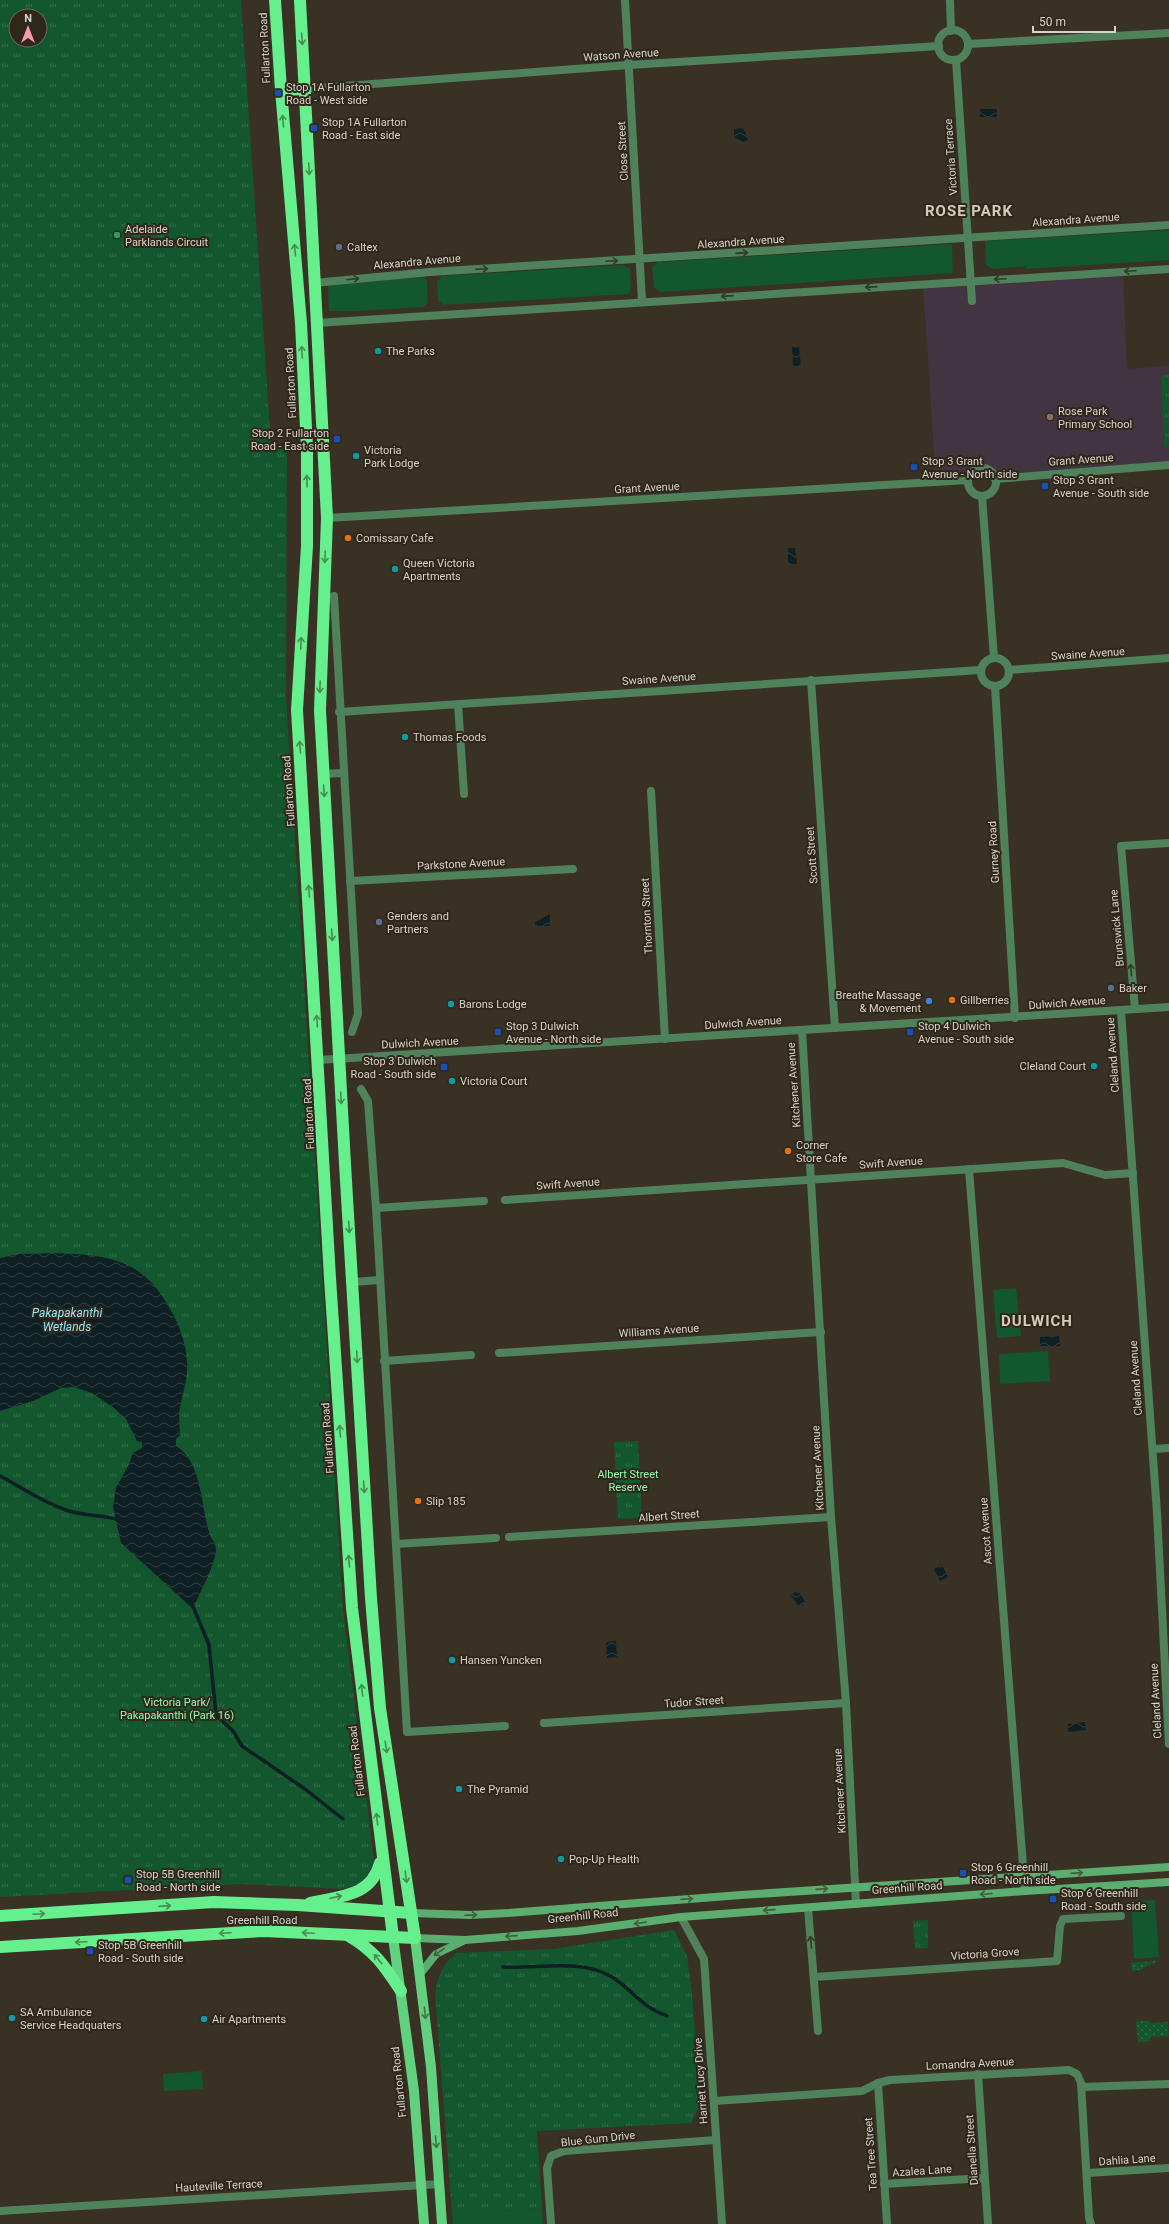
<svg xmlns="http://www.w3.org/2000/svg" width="1169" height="2224" viewBox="0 0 1169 2224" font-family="Roboto,sans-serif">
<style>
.education{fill:#433441}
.grass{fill:#12572d}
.park{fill:url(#park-tufts);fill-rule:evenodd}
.garden{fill:url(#garden-dots)}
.water{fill:url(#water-waves)}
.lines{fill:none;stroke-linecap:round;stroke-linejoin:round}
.stream{stroke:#0f2024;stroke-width:3.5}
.street{stroke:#4f825b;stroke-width:8}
.secondary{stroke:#5bae70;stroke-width:8}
.primary{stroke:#61d07f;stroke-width:10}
.highway{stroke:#66ef8d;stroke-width:12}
.oneway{stroke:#4a8b54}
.oneway2{stroke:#353927}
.oneway3{stroke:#415d3c}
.oneway4{stroke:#467347}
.transit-dot{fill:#1a4fb4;stroke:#2f271a;stroke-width:1.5}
.leisure-dot{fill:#2e9e5b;stroke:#2f271a;stroke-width:1.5}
.service-dot{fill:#5c6f8a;stroke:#2f271a;stroke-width:1.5}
.culture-dot{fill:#0f9aa8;stroke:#2f271a;stroke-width:1.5}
.education-dot{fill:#8d6e63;stroke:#2f271a;stroke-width:1.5}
.food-dot{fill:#e8710a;stroke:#2f271a;stroke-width:1.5}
.shop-dot{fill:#3f7fe0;stroke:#2f271a;stroke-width:1.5}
.labels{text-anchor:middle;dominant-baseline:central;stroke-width:4;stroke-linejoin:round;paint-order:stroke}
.street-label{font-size:11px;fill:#d8d2ca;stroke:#2f271a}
.poi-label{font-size:11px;fill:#d8d2ca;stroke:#2f271a;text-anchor:start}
.park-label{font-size:11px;fill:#8dfeaf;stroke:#2f271a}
.water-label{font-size:12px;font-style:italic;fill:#8de8fb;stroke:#2f271a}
.district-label{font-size:15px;font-weight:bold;letter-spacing:1px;fill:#d5cbbb;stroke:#2f271a}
</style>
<defs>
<pattern id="park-tufts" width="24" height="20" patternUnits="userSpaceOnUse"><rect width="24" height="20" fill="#12572d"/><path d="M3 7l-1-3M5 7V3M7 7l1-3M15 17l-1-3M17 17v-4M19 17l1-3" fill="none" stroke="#346e4a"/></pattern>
<pattern id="garden-dots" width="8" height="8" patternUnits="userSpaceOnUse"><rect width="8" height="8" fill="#12572d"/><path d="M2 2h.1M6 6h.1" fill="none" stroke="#346e4a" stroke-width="1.8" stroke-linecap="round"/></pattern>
<pattern id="water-waves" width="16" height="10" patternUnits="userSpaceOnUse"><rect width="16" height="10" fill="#0f2024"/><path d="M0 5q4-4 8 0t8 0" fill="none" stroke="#314042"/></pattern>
</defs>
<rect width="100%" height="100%" fill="#393124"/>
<!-- education -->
<polygon class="education" points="1123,272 1127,369 1169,366 1169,465 936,482 923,283"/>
<!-- grass -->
<g class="grass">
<polygon points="1169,230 1169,260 1026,269 1026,266 993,269 986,265 985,241"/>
<polygon points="952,244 953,273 661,292 654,288 652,267 658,262"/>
<polygon points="624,265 630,269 631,289 628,294 443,305 438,300 437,282 442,276"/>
<polygon points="424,277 427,281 428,302 424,307 359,311 329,311 328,286 340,283"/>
<polygon points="1016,1288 1021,1336 997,1338 993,1290"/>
<polygon points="1048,1351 1050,1381 1000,1384 999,1354"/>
<polygon points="1155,1900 1159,1957 1134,1959 1131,1901"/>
<polygon points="202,2071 203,2089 164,2091 163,2074"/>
<polygon points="542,2209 543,2224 453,2224 452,2213"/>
</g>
<!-- park -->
<g class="park">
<path d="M0,0H241L271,444L287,449L286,695L343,1609L374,1861C366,1881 362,1885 341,1889L242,1884L0,1897ZM16,16H40V40H16Z"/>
<polygon points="1161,375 1169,375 1169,446 1164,447"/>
<polygon points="638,1441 642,1518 618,1519 614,1442"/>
<polygon points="928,1920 928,1948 915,1949 913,1921"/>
<path d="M674,1930L687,1956L692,1993L700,2105L691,2123L537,2131L542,2209L452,2213L435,1994C439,1975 441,1966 456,1953L553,1949Z"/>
</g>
<!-- garden -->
<g class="garden">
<polygon points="1158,1961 1140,1970 1132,1971 1131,1963"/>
<polygon points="1136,2021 1149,2021 1150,2023 1168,2022 1169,2036 1150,2037 1150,2041 1138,2042"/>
</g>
<!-- water -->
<g class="water">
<rect x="980" y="109" width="17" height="8"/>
<polygon points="743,128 748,140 743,142 734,137 734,129"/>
<polygon points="792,347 799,347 801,366 793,367"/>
<polygon points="788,548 795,548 797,564 788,564"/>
<polygon points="550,914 550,926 535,926 535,922"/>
<path d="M53,1253C112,1255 145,1259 174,1316C182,1332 188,1351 187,1369C187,1382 182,1395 180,1408C178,1416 180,1426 180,1435L176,1439V1446C202,1461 201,1506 209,1532C210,1537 216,1543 216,1549C215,1566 200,1592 193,1609L121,1543L113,1507L116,1488L129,1464L133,1453L142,1448V1442L137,1441L126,1419L114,1408L92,1393L74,1387L61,1388L33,1401L0,1411V1258L19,1254Z"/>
<polygon points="1059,1336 1060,1346 1040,1346 1040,1337"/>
<polygon points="942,1565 948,1577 940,1581 934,1569"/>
<polygon points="795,1592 800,1593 805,1602 803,1605 798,1605 791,1596"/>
<polygon points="616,1641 617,1657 607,1658 606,1642"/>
<polygon points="1085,1722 1086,1730 1068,1732 1068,1724"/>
</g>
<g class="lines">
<!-- stream -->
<g class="stream">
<path d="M0,1476C23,1488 44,1503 69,1511C85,1516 103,1515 120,1520"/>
<polyline points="192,1604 209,1645 216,1715 233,1731 242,1746 305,1789 343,1819"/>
<path d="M503,1967C537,1969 581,1958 612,1977C634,1991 641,2007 667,2016"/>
</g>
<!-- street -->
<g class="street">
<polyline points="625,0 642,301"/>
<polyline points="950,0 951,31"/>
<circle cx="953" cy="45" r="15"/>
<polyline points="968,44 1169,33"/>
<polyline points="956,60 972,301"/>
<polyline points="305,89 629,65 939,46"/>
<polyline points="314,283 430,272 1169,225"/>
<polyline points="317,323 1169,269"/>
<circle cx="982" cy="482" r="14"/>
<polyline points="995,479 1169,465"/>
<polyline points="982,496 994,658"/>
<polyline points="327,518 968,480"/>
<polyline points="334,596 358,1014 352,1032"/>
<circle cx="995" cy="672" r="14"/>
<polyline points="1009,670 1169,658"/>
<polyline points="811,680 835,1028"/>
<polyline points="995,686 1015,1018"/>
<polyline points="458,704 464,794"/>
<polyline points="339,712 981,670"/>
<polyline points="323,774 343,773"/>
<polyline points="651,791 665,1039"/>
<polyline points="350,881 573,869"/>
<polyline points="1135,1009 1121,846 1169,843"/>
<polyline points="1121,1011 1157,1513 1169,1744"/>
<polyline points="802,1030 831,1517 846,1703 856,1904"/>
<polyline points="319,1060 1169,1007"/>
<polyline points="361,1089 368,1101 376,1208 407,1732 505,1726"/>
<polyline points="969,1169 1025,1891"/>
<polyline points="505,1200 1063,1163 1105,1175 1133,1173"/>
<polyline points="376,1208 484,1201"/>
<polyline points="352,1282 380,1280"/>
<polyline points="499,1353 821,1332"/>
<polyline points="384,1361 471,1355"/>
<polyline points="1153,1449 1169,1448"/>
<polyline points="509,1537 831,1517"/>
<polyline points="396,1544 496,1538"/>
<polyline points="544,1723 846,1703"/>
<polyline points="808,1908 818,2031"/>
<polyline points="681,1917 704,1959 722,2224"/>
<polyline points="814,1977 1057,1961 1060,1926 1063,1919 1121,1916"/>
<polyline points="978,2074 988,2224"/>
<polyline points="878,2083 887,2224"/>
<polyline points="1082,2087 1169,2084"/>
<polyline points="714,2101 862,2091 878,2083 890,2080 1069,2070 1077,2074 1081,2083 1089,2218 1091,2224"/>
<polyline points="1087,2173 1169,2168"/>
<polyline points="884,2184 985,2178"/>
<polyline points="0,2211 439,2184"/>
<polyline points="551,2224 547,2168 551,2156 564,2151 716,2140"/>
</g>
<!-- secondary -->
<g class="secondary">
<polyline points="411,1913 470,1915 508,1913 741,1895 1169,1867"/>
<polyline points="415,1938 465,1940 578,1931 681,1917 1025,1891 1169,1882"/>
<polyline points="420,1974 436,1954 463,1941"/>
</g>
<!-- primary -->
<g class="primary">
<polyline points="393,1937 414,2091 424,2224"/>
<polyline points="415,1938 431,2067 442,2224"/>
</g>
<!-- highway -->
<g class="highway">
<polyline points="275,0 281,90 301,323 307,449 307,546 297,710 330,1278 352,1608 393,1937"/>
<polyline points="281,90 305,89"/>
<path d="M310,1903C340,1896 371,1897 380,1863"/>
<polyline points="0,1916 214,1902 298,1905 411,1913"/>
<path d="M349,1936C375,1951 385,1967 401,1991"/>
<polyline points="0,1947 264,1931 415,1938 380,1708 371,1598 345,1164 320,710 327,518 300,0"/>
</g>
</g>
<!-- one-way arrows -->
<defs><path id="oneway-shaft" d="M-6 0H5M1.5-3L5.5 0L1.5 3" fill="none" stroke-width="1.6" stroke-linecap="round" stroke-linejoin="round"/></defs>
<g class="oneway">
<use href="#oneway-shaft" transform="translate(302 39) rotate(86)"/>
<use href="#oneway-shaft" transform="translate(283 121) rotate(-95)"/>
<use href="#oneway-shaft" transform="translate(309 169) rotate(87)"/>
<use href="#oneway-shaft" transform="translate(295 250) rotate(-95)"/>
<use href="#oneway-shaft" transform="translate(302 352) rotate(-93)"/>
<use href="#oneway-shaft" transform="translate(307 481) rotate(-91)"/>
<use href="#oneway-shaft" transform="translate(325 557) rotate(92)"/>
<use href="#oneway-shaft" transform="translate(301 643) rotate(-87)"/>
<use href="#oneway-shaft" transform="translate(320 687) rotate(92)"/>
<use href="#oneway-shaft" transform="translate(300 747) rotate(-94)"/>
<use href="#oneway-shaft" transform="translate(324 791) rotate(87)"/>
<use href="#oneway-shaft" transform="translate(309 891) rotate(-94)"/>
<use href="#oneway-shaft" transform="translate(332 935) rotate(87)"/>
<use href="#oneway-shaft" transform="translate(317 1021) rotate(-94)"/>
<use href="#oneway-shaft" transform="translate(341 1098) rotate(87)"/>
<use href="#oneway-shaft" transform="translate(349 1227) rotate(87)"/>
<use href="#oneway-shaft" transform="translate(357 1357) rotate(87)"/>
<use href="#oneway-shaft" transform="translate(340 1431) rotate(-94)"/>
<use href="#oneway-shaft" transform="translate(364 1487) rotate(87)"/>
<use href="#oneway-shaft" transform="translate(349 1561) rotate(-94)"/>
<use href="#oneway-shaft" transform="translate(362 1690) rotate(-97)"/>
<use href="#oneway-shaft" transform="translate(386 1747) rotate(81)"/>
<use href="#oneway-shaft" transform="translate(377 1819) rotate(-97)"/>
<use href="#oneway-shaft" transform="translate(406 1877) rotate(82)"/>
<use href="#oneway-shaft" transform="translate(336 1897) rotate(-13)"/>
<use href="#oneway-shaft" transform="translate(165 1906) rotate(-4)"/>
<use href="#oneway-shaft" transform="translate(39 1914) rotate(-3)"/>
<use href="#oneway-shaft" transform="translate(225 1933) rotate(177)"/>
<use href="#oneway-shaft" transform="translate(308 1933) rotate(-177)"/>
<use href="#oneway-shaft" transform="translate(81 1942) rotate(177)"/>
<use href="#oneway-shaft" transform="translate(378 1959) rotate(-129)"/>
</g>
<g class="oneway2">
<use href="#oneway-shaft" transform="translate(742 253) rotate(-4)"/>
<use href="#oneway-shaft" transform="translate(612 261) rotate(-3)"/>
<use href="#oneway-shaft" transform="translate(482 269) rotate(-3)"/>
<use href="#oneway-shaft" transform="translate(1130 271) rotate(177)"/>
<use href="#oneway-shaft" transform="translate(353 279) rotate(-6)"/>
<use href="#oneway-shaft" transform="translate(1000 279) rotate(177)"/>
<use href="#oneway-shaft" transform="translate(871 287) rotate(176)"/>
<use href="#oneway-shaft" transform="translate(727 296) rotate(176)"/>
<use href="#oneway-shaft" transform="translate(1131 970) rotate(-95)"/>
<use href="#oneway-shaft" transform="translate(811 1942) rotate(-95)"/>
</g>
<g class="oneway3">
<use href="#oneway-shaft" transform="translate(1077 1873) rotate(-4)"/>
<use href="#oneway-shaft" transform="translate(822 1889) rotate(-4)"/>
<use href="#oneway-shaft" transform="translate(986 1894) rotate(175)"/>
<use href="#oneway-shaft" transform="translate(687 1899) rotate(-4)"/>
<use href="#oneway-shaft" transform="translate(769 1910) rotate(176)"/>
<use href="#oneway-shaft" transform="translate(471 1915) rotate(-2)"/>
<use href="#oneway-shaft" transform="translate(640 1923) rotate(172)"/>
<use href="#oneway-shaft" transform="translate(511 1936) rotate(176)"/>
<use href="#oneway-shaft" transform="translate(439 1952) rotate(145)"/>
</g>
<g class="oneway4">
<use href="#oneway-shaft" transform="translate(425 2013) rotate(83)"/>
<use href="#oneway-shaft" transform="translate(436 2142) rotate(86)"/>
</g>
<!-- markers -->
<g class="transit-dot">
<rect x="274" y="89" width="8" height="8" rx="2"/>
<rect x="310" y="124" width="8" height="8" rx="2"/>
<rect x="333" y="435" width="8" height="8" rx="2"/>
<rect x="910" y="463" width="8" height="8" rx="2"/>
<rect x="1041" y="482" width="8" height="8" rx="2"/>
<rect x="494" y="1028" width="8" height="8" rx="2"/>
<rect x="906" y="1028" width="8" height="8" rx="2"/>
<rect x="440" y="1063" width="8" height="8" rx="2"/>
<rect x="959" y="1869" width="8" height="8" rx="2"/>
<rect x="124" y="1876" width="8" height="8" rx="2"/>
<rect x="1049" y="1895" width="8" height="8" rx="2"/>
<rect x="86" y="1947" width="8" height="8" rx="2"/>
</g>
<circle class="leisure-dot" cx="117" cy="235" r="4"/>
<g class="service-dot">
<circle cx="339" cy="247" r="4"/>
<circle cx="379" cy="922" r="4"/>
<circle cx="1111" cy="988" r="4"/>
</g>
<g class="culture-dot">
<circle cx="378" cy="351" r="4"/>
<circle cx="356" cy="456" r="4"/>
<circle cx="395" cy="569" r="4"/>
<circle cx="405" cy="737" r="4"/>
<circle cx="451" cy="1004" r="4"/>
<circle cx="1094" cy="1066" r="4"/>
<circle cx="452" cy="1081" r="4"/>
<circle cx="452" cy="1660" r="4"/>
<circle cx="459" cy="1789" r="4"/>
<circle cx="561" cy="1859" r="4"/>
<circle cx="12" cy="2018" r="4"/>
<circle cx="204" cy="2019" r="4"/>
</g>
<circle class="education-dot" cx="1050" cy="417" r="4"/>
<g class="food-dot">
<circle cx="348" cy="538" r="4"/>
<circle cx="952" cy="1000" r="4"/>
<circle cx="788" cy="1151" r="4"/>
<circle cx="418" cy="1501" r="4"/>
</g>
<circle class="shop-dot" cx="929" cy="1001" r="4"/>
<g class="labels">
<!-- street labels -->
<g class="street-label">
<text transform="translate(265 48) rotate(-93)">Fullarton Road</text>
<text transform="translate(621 55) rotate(-4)">Watson Avenue</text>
<text transform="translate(623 151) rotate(-93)">Close Street</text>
<text transform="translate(951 157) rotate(-94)">Victoria Terrace</text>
<text transform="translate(1076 220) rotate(-4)">Alexandra Avenue</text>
<text transform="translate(741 242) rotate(-4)">Alexandra Avenue</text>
<text transform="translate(417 262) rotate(-5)">Alexandra Avenue</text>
<text transform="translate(291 383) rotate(-93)">Fullarton Road</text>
<text transform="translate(1081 460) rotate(-4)">Grant Avenue</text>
<text transform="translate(647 488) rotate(-3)">Grant Avenue</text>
<text transform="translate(1088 654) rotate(-4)">Swaine Avenue</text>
<text transform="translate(659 679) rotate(-4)">Swaine Avenue</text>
<text transform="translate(289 791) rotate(-94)">Fullarton Road</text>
<text transform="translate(994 852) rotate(-93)">Gurney Road</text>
<text transform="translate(812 855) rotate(-94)">Scott Street</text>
<text transform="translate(461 864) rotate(-3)">Parkstone Avenue</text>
<text transform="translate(647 916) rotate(-93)">Thornton Street</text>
<text transform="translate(1117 928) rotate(-95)">Brunswick Lane</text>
<text transform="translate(1067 1003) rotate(-4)">Dulwich Avenue</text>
<text transform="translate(743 1023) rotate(-4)">Dulwich Avenue</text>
<text transform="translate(420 1043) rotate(-3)">Dulwich Avenue</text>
<text transform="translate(1113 1055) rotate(-94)">Cleland Avenue</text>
<text transform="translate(794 1085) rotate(-94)">Kitchener Avenue</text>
<text transform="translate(309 1114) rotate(-93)">Fullarton Road</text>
<text transform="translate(891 1163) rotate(-4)">Swift Avenue</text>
<text transform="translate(568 1184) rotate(-4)">Swift Avenue</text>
<text transform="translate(659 1331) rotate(-4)">Williams Avenue</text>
<text transform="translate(1136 1378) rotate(-94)">Cleland Avenue</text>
<text transform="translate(328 1438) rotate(-94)">Fullarton Road</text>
<text transform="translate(818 1468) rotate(-93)">Kitchener Avenue</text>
<text transform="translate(669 1516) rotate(-4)">Albert Street</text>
<text transform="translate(986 1531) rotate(-94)">Ascot Avenue</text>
<text transform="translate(1156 1701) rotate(-93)">Cleland Avenue</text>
<text transform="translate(694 1702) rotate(-4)">Tudor Street</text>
<text transform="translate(357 1761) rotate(-97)">Fullarton Road</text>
<text transform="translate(840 1791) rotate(-93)">Kitchener Avenue</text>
<text transform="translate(907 1888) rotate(-4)">Greenhill Road</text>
<text transform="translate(583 1916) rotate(-6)">Greenhill Road</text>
<text x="262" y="1920">Greenhill Road</text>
<text transform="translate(985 1954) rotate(-4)">Victoria Grove</text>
<text transform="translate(970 2064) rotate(-3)">Lomandra Avenue</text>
<text transform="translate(701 2081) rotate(-94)">Harriet Lucy Drive</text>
<text transform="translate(399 2082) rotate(-96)">Fullarton Road</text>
<text transform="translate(598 2139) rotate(-6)">Blue Gum Drive</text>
<text transform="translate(972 2150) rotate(-94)">Dianella Street</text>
<text transform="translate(871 2154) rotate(-94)">Tea Tree Street</text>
<text transform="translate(1127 2160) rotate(-4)">Dahlia Lane</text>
<text transform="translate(922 2171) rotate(-4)">Azalea Lane</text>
<text transform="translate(219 2186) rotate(-3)">Hauteville Terrace</text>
</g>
<!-- poi labels -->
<g class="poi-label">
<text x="286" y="87">Stop 1A Fullarton<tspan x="286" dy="13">Road - West side</tspan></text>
<text x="322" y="122">Stop 1A Fullarton<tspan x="322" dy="13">Road - East side</tspan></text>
<text x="125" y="229">Adelaide<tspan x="125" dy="13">Parklands Circuit</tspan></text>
<text x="347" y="247">Caltex</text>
<text x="386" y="351">The Parks</text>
<text x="1058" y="411">Rose Park<tspan x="1058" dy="13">Primary School</tspan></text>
<text x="329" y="433" text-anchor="end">Stop 2 Fullarton<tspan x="329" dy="13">Road - East side</tspan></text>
<text x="364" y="450">Victoria<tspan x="364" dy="13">Park Lodge</tspan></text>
<text x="922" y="461">Stop 3 Grant<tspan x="922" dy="13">Avenue - North side</tspan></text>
<text x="1053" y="480">Stop 3 Grant<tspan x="1053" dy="13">Avenue - South side</tspan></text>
<text x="356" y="538">Comissary Cafe</text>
<text x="403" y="563">Queen Victoria<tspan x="403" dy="13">Apartments</tspan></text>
<text x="413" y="737">Thomas Foods</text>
<text x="387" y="916">Genders and<tspan x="387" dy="13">Partners</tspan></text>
<text x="1119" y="988">Baker</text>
<text x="921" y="995" text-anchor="end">Breathe Massage<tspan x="921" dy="13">&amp; Movement</tspan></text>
<text x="960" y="1000">Gillberries</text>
<text x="459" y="1004">Barons Lodge</text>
<text x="506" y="1026">Stop 3 Dulwich<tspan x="506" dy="13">Avenue - North side</tspan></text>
<text x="918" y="1026">Stop 4 Dulwich<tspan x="918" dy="13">Avenue - South side</tspan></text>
<text x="436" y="1061" text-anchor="end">Stop 3 Dulwich<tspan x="436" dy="13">Road - South side</tspan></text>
<text x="1086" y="1066" text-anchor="end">Cleland Court</text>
<text x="460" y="1081">Victoria Court</text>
<text x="796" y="1145">Corner<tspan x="796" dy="13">Store Cafe</tspan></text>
<text x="426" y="1501">Slip 185</text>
<text x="460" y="1660">Hansen Yuncken</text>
<text x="467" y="1789">The Pyramid</text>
<text x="569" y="1859">Pop-Up Health</text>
<text x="971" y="1867">Stop 6 Greenhill<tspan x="971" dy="13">Road - North side</tspan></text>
<text x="136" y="1874">Stop 5B Greenhill<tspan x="136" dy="13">Road - North side</tspan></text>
<text x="1061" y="1893">Stop 6 Greenhill<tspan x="1061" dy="13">Road - South side</tspan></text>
<text x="98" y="1945">Stop 5B Greenhill<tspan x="98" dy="13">Road - South side</tspan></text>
<text x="20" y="2012">SA Ambulance<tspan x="20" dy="13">Service Headquaters</tspan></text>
<text x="212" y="2019">Air Apartments</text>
</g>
<!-- park labels -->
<g class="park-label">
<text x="628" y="1474">Albert Street<tspan x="628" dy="13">Reserve</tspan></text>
<text x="177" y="1702">Victoria Park/<tspan x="177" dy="13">Pakapakanthi (Park 16)</tspan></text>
</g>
<!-- water labels -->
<g class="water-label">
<text x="67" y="1313">Pakapakanthi<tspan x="67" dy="14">Wetlands</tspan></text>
</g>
<!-- district labels -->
<g class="district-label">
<text x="969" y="211">ROSE PARK</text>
<text x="1037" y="1321">DULWICH</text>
</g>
</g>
<!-- north arrow -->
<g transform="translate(28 28)"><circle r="19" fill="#2f271a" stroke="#736b60"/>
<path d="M0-3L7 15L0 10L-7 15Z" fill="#f29aaf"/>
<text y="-6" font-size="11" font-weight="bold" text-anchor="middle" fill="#d8d2ca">N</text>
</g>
<!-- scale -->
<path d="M1033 26v6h82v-6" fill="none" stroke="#d8d2ca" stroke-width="2"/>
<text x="1039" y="26" font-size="12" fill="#d8d2ca" stroke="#2f271a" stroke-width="3" paint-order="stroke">50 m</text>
</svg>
